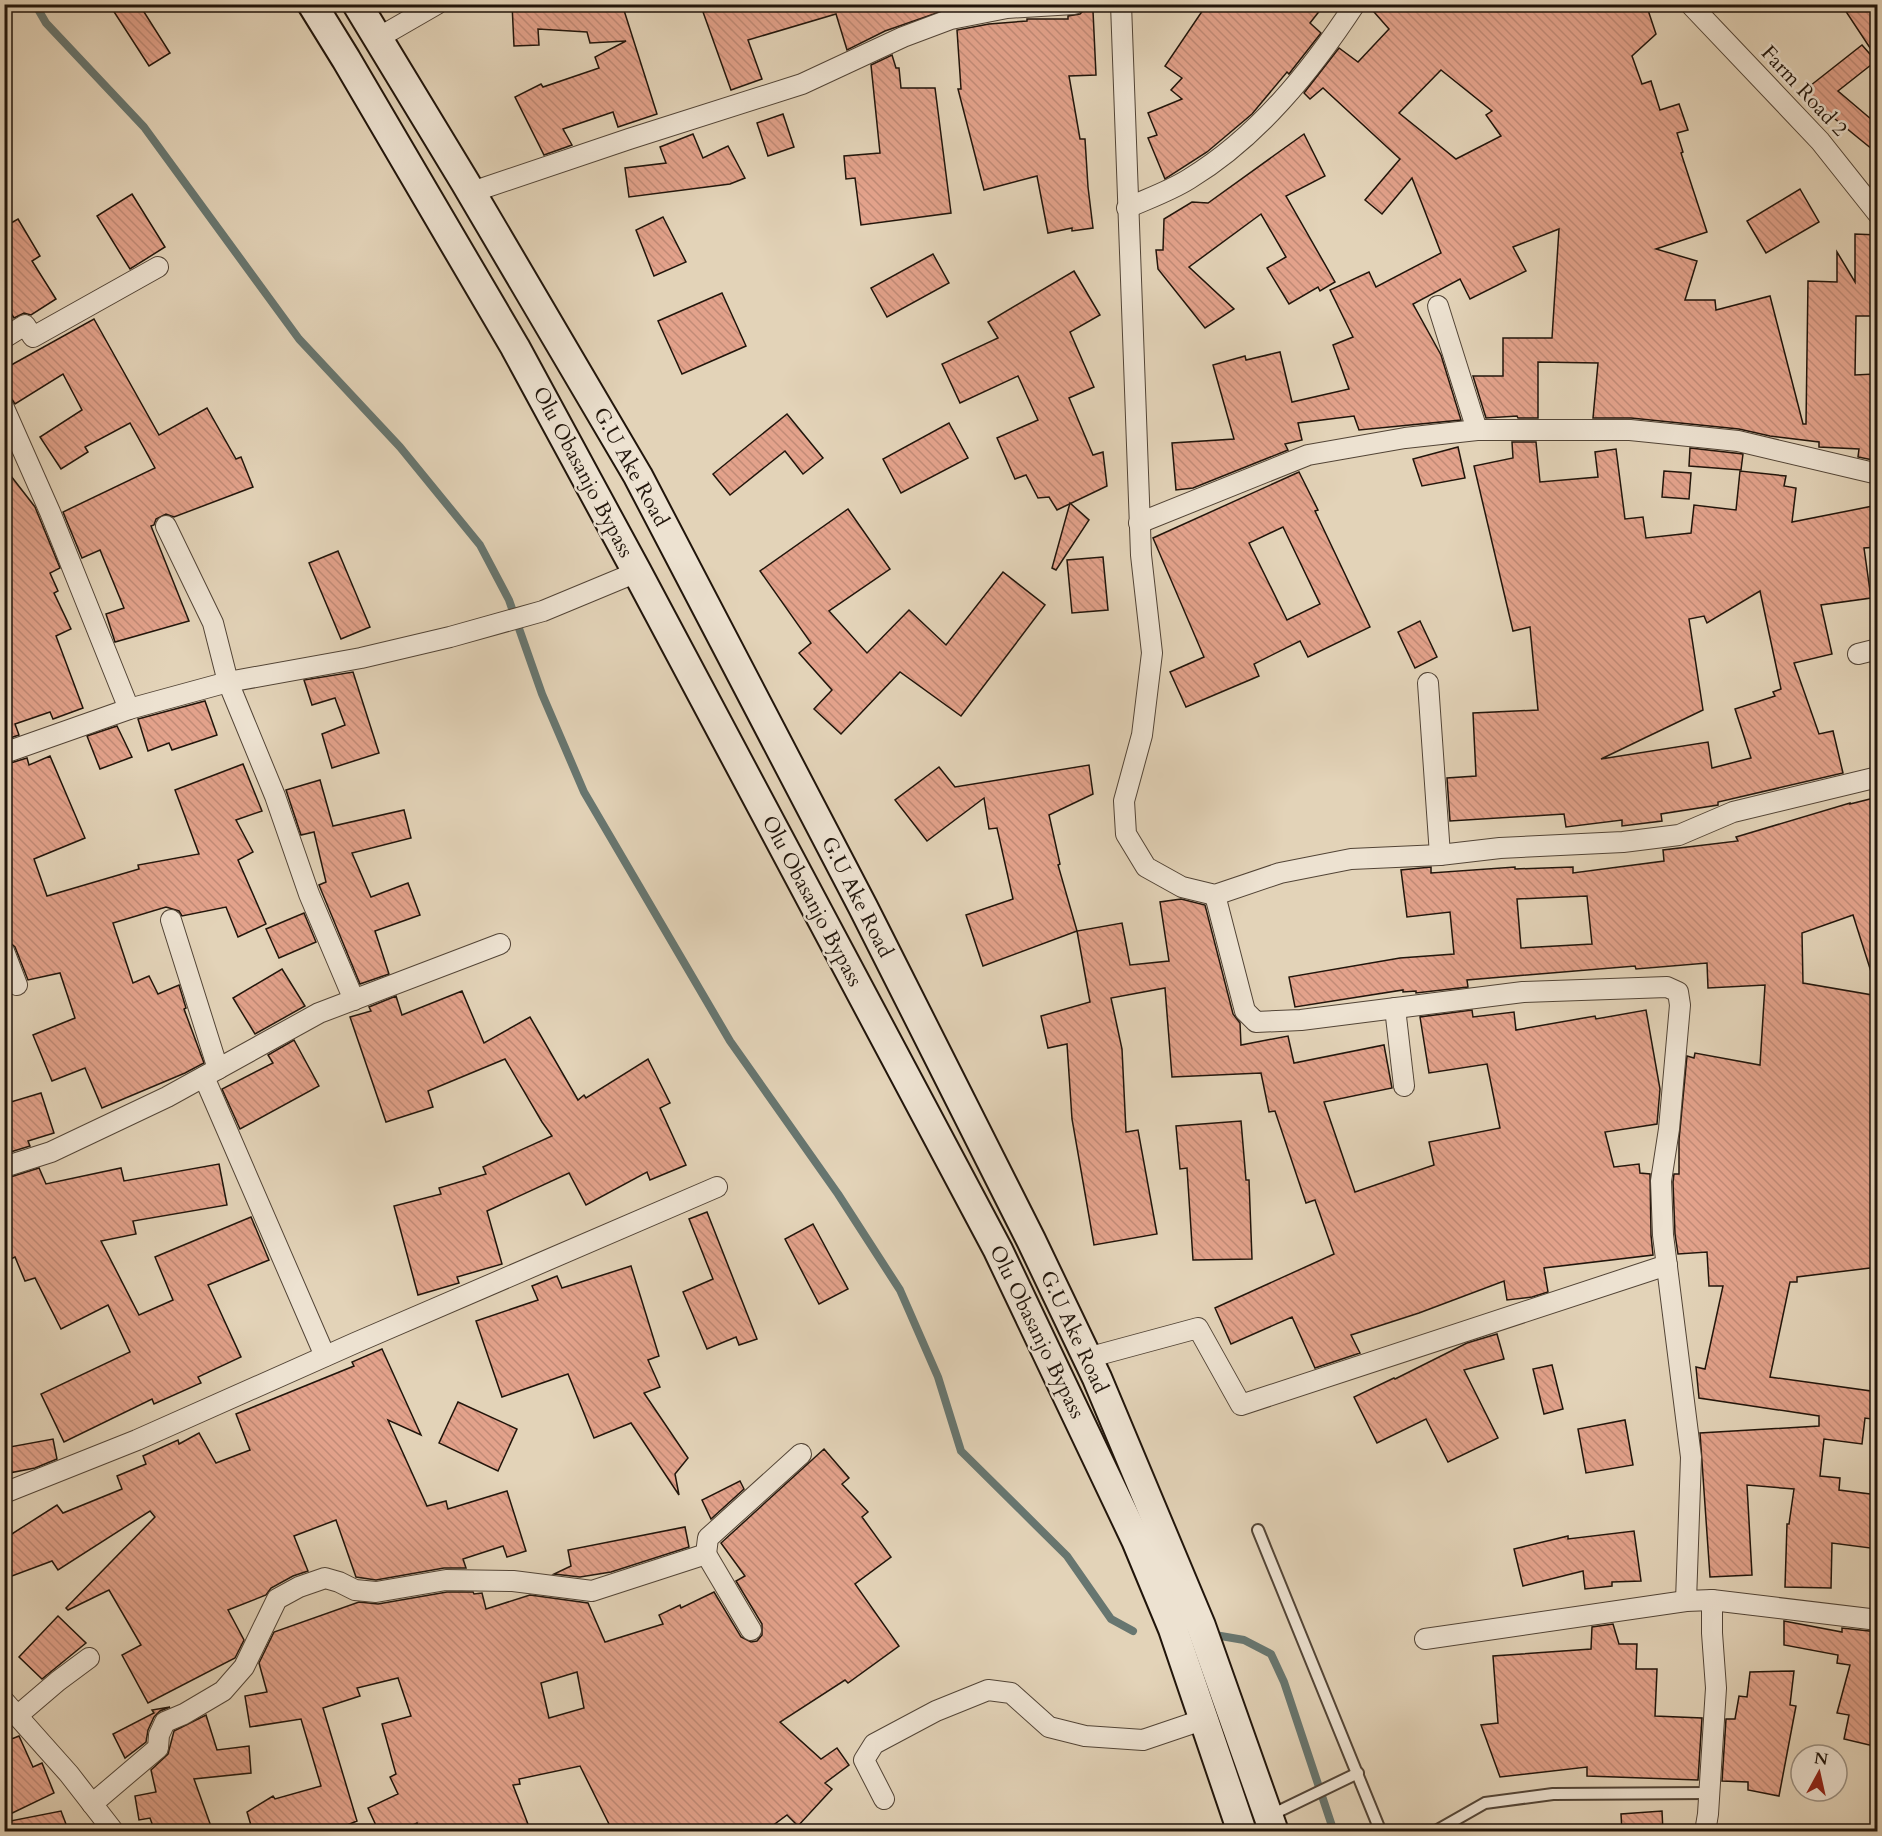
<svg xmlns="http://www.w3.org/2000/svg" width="1882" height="1836" viewBox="0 0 1882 1836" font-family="Cardo,serif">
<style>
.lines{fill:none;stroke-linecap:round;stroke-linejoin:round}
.stream{stroke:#677670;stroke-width:8}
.building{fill:url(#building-back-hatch);stroke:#21150b;stroke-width:1.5;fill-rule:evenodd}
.service-casing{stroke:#524436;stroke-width:14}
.minor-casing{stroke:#524436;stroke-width:22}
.secondary-casing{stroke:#21150b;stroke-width:32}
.service{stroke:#ede2d1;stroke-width:10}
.minor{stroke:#ede2d1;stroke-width:20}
.secondary{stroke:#ede2d1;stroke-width:28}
.labels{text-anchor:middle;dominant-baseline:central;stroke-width:5;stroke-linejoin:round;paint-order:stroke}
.street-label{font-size:21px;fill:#21150b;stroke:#ede2d1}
</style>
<defs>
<pattern id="building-back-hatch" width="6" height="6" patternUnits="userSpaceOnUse" patternTransform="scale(1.5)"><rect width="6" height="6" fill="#e3a28b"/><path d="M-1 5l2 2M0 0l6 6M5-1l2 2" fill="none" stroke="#c28b77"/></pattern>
</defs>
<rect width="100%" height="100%" fill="#e3d3b8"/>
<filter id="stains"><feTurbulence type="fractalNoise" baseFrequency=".00333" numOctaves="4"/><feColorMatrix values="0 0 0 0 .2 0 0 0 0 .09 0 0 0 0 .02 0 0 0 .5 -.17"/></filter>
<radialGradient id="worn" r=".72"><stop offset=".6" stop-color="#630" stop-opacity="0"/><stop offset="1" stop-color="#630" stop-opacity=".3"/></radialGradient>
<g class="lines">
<!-- stream -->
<g class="stream">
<polyline points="35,4 46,23 144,127 299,339 400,447 480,545 509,600 542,694 584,792 730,1041 838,1194 900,1290 938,1377 961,1451 1067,1556 1111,1619 1133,1631"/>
<polyline points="1215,1635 1244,1640 1271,1654 1284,1682 1334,1832"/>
</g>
</g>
<!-- building -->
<g class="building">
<polygon points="109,4 139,4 170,53 149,66"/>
<polygon points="512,4 622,4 657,114 618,127 613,112 563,129 572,145 544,155 515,97 541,84 543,87 599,68 595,57 626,41 590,43 587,32 538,29 539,45 514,46"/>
<polygon points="723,4 957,4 957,6 885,31 847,50 836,14 748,40 762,79 731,90 703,12"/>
<polygon points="1207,4 1325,4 1310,23 1321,33 1292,70 1289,74 1287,72 1252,114 1207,152 1165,179 1148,138 1157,135 1148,113 1182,99 1171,90 1182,78 1165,66"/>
<path d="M1367,4H1646L1656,34L1632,56L1642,84L1651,81L1660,110L1679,104L1688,130L1677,133L1683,152L1681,153L1707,232L1656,249L1697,261L1685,300H1715L1716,310L1770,296L1803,424H1806L1808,281L1837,282V252L1855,282V234L1878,235V316H1856L1855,375L1874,374L1875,397H1878V461L1858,457L1859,449L1819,447V442L1770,436L1739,429L1631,418H1593L1598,363L1538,362V418H1518L1517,416L1486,418L1473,376H1503V338H1552L1559,229L1513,247L1526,271L1470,299L1460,279L1413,304L1441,355L1461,420L1359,430L1354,416L1298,423L1302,440L1285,444L1288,450L1193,488L1176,490L1172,443L1234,439L1213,365L1245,356L1246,360L1280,352L1292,402L1349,389L1333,345L1353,337L1330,290L1369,272L1376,287L1441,253L1412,178L1382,214L1365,200L1400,159L1323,88L1310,99L1304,93L1339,48L1358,62L1389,29ZM1441,70L1492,111L1486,115L1501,136L1456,159L1399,113Z"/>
<polygon points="1841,4 1878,4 1878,60"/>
<polygon points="1083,11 1093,11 1096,75 1069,76 1080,139 1085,139 1088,187 1093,228 1072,231 1072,228 1048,233 1037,176 984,190 958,89 961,89 957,30 989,24 1027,21 1027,19 1068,19 1068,16 1080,14"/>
<polygon points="1862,45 1876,61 1838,91 1878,125 1878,154 1819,106 1815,109 1801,93"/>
<polygon points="892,55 896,68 899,68 901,88 935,88 951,213 861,225 855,178 846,179 844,156 880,153 871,65"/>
<polygon points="783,114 794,147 768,156 757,123"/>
<polygon points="693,134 703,158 728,146 745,178 730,184 629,197 625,168 666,163 660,147"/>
<polygon points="1304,134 1325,176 1286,196 1335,282 1320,291 1318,287 1289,304 1267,268 1286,257 1261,214 1189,267 1234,309 1205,328 1158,269 1156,250 1163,250 1164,219 1192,202 1208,203"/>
<polygon points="1800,189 1819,222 1766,253 1747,221"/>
<polygon points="132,194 165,247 130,269 97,216"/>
<polygon points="663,217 686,262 654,276 636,230"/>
<polygon points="18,219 40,256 32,261 56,299 31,315 24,313 14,318 4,302 4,227"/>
<polygon points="933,254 949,283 887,317 871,288"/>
<polygon points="1074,271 1100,315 1070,332 1094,387 1069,398 1093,455 1103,452 1107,486 1057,510 1049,497 1038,498 1026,475 1015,479 997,438 1038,420 1018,376 960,403 942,364 998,338 988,322"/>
<polygon points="722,293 746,346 682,374 658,321"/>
<polygon points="94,319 159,435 207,408 236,459 241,457 253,487 174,517 166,514 156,519 154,525 151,526 189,621 115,642 106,614 124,608 100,550 82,558 63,512 155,468 130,423 85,447 88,452 61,469 40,437 82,410 63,374 15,404 11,398 4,396 4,369"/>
<polygon points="787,414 823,458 803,474 785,451 730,495 713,474"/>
<polygon points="949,423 968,458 901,493 883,459"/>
<path d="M1512,442H1536L1540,482L1598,477L1595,452L1616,449L1625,519L1643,517L1646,538L1691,533L1694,505L1736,510L1740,471L1786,476L1784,486L1796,488L1792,522L1878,505V547L1864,548L1871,598L1821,605L1832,654L1794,663L1819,734L1833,731L1843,773L1718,802V805L1661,814L1662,821L1622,826V820L1566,827L1564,814L1450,821L1447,778L1476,776L1473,713L1538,710L1530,627L1513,631L1474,466L1513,458ZM1760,591L1781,689L1773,692L1775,696L1735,709L1751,758L1712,768L1708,742L1601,759L1703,710L1689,619L1704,616L1707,623Z"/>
<polygon points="1458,447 1465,478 1422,486 1413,459"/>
<polygon points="1690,448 1743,454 1741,470 1689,466"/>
<polygon points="4,467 35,507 60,568 50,573 58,591 54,593 71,629 56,636 83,708 53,719 50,712 15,724 19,735 4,740"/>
<polygon points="1664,471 1691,473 1689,499 1662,497"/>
<path d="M1299,472L1318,510L1315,511L1370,627L1308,657L1300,641L1254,664L1259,676L1186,707L1170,672L1204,657L1153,538ZM1283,527L1320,604L1287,620L1249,543Z"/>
<polygon points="1070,503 1089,520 1056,570 1052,568"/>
<polygon points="848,509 890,569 829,611 867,653 909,610 946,645 1003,572 1045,605 961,716 900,672 841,734 814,709 832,690 799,653 811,643 760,571"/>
<polygon points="338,551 370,627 341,639 309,563"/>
<polygon points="1103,557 1108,610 1072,613 1067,560"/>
<polygon points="1420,621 1437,657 1415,668 1398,632"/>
<polygon points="353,672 379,753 332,768 322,734 345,725 335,698 312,705 304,680"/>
<polygon points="205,701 217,735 172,750 169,743 148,751 138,719"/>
<polygon points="117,726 132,757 100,769 87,736"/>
<polygon points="50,756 85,838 34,859 47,896 139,869 138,865 199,854 175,790 243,764 262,811 236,820 253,852 238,860 266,924 238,937 226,907 182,916 179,911 166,907 113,923 133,983 149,976 158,994 179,985 186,1008 184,1009 204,1063 185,1073 102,1108 85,1068 52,1081 33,1035 75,1018 60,973 28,980 15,947 7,940 4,928 4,765 27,758 29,765"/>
<polygon points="1089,765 1093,794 1049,815 1060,864 1058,865 1077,931 983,966 966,915 1013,899 997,828 989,829 984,798 927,841 895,800 939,767 955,787"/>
<polygon points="320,780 333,826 404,810 411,838 352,853 371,897 408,883 420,915 375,931 389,974 360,984 319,885 326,882 314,832 301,835 286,790"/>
<path d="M1878,797V978H1873L1853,915L1802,933L1803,983L1878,996V1267L1797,1277V1282H1790L1770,1377L1878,1392V1420L1865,1418L1862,1444L1824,1439L1820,1476L1840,1478L1839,1490L1878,1495V1549L1832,1543L1831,1588L1785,1587L1787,1524H1789L1794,1489L1747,1485L1752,1575L1710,1577L1700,1433L1819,1426V1416L1699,1398L1696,1367L1705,1369L1723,1286H1709L1707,1252L1678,1254L1675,1234L1673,1182L1674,1174H1679V1140L1687,1056L1694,1058L1695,1053L1760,1065L1765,985L1708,988L1707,963L1636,969L1635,966L1467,980L1468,987L1416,993V991L1403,992V990L1295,1007L1289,977L1400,958L1454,954L1450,912L1407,917L1401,870L1431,867V873L1515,867V869L1573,867V873L1664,861L1663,850L1738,841L1736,837L1850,803V804ZM1587,896L1592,944L1521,948L1517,899Z"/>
<polygon points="1181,899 1205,905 1233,1014 1240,1023 1241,1045 1288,1036 1294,1063 1384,1045 1392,1088 1324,1102 1355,1192 1434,1165 1429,1142 1500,1128 1487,1064 1429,1073 1420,1017 1472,1010 1473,1017 1514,1012 1516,1030 1595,1016 1596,1019 1646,1010 1660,1089 1657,1124 1605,1132 1614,1167 1639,1164 1640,1173 1650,1174 1651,1235 1653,1255 1544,1268 1548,1292 1532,1297 1507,1300 1504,1281 1419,1313 1351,1335 1360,1353 1315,1368 1292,1317 1231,1344 1215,1308 1334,1254 1315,1200 1306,1203 1275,1111 1269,1112 1261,1073 1172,1077 1165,988 1111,998 1122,1049 1126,1132 1138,1130 1157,1234 1094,1245 1072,1119 1067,1044 1048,1048 1041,1016 1090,1002 1077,931 1122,923 1130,965 1169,961 1160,902"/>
<polygon points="304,913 316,942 279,958 266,929"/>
<polygon points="282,969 305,1006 255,1034 233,998"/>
<polygon points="462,991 484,1043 530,1017 578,1100 584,1095 586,1098 648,1059 670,1103 660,1108 686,1165 650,1180 647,1172 586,1205 569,1173 487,1211 502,1264 457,1277 459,1283 418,1295 394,1206 441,1194 439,1188 486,1174 483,1167 552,1136 542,1122 505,1059 428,1091 433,1107 386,1122 350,1017 371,1011 369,1007 396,996 402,1015"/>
<polygon points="294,1040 319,1086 240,1129 222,1089 273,1063 268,1055"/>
<polygon points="41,1093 54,1133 28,1141 30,1146 4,1154 4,1104"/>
<polygon points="1241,1121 1246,1180 1249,1180 1252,1259 1193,1260 1187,1168 1180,1169 1176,1126"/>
<polygon points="219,1164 227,1205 133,1221 136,1234 101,1241 139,1315 173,1300 155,1257 251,1217 269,1260 208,1285 241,1357 198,1377 201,1383 154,1404 152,1399 64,1442 41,1394 130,1352 108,1305 61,1329 35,1278 25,1281 15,1257 4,1262 4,1179 39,1168 46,1184 121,1168 124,1181"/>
<polygon points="707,1212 757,1339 739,1345 736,1337 707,1349 683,1292 713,1279 689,1219"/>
<polygon points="813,1224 848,1289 819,1304 785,1239"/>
<polygon points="631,1266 659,1356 648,1360 660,1387 644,1393 688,1458 675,1474 679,1495 631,1423 594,1438 568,1374 502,1397 476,1321 538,1300 532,1286 557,1276 562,1288"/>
<polygon points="1497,1334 1504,1359 1464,1370 1498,1438 1448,1462 1426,1419 1377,1443 1354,1397 1394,1378 1395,1379 1467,1343"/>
<polygon points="382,1349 421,1435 388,1420 427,1506 446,1501 448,1509 507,1491 526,1551 507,1557 503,1546 463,1559 466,1568 444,1568 376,1580 356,1577 336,1520 294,1536 308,1571 293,1576 271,1588 266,1595 228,1610 244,1640 235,1658 148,1703 122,1655 141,1645 109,1590 68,1610 66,1608 155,1517 150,1511 58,1570 52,1561 4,1579 4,1539 57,1505 63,1513 122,1489 117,1476 146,1464 143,1456 178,1440 179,1444 199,1433 216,1463 250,1450 236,1414 354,1366 352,1362"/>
<polygon points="1552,1365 1563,1409 1544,1414 1533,1369"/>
<polygon points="458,1402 517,1429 498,1471 439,1443"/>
<polygon points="1625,1420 1633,1465 1586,1473 1578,1429"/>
<polygon points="53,1439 57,1459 35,1468 9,1473 4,1448"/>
<path d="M824,1449L849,1478L842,1484L868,1512L862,1517L891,1557L855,1584L899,1646L848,1683L845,1680L780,1722L821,1759L837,1748L849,1765L825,1783L832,1789L798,1826L787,1815L764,1832H613L580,1766L519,1779L520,1784L513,1785L531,1832H421L417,1823L398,1832H379L368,1808L398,1794L390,1777L396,1774L382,1724L411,1716L398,1678L357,1688L360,1696L323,1708L357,1821L330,1832H253L247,1812L273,1796L275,1799L321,1786L301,1719L250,1727L245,1696L267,1692L259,1663L274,1632L359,1602L378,1604L447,1592H473L474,1594L482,1593L486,1609L530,1595L588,1603L605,1642L663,1624L659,1615L680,1605L681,1608L714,1592L741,1637L751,1642L757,1641L762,1635V1624L736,1581L745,1576L721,1543ZM577,1672L584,1708L549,1718L541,1683Z"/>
<polygon points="740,1481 744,1489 711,1519 702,1500"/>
<polygon points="685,1527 689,1547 611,1572 580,1577 554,1574 571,1566 568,1550"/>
<polygon points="1634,1531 1641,1581 1612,1582 1612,1586 1585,1589 1583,1571 1523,1586 1514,1549 1568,1536 1568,1539"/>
<polygon points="58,1616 86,1643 42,1679 19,1657"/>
<polygon points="1784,1621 1842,1632 1842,1628 1878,1632 1878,1747 1844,1739 1849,1715 1837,1713 1850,1665 1837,1663 1838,1655 1784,1645"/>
<polygon points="1613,1624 1619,1644 1637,1644 1636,1669 1657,1669 1655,1716 1702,1718 1698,1780 1587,1776 1587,1767 1500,1777 1481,1725 1498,1723 1493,1656 1591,1649 1592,1627"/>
<polygon points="1794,1671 1790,1705 1796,1706 1779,1796 1748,1790 1748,1782 1722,1781 1726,1719 1735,1719 1739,1696 1747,1697 1750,1672"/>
<polygon points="170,1707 160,1711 154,1717 148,1730 146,1742 125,1758 113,1734 154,1713 152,1710"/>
<polygon points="206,1715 217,1750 249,1746 251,1773 194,1779 213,1832 155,1832 150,1818 139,1820 135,1796 156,1792 151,1770 168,1754 174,1731"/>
<polygon points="19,1736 33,1767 42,1763 54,1793 4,1817 4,1742"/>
<polygon points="61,1811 69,1832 5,1832 5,1822"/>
<polygon points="1662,1811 1663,1832 1622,1832 1621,1814"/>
</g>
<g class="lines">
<defs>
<g id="service">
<polyline points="1258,1530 1380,1830"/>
<polyline points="1269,1816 1358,1773"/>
<polyline points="1434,1832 1485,1803 1553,1794 1709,1793"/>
</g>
<g id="minor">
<polyline points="1121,4 1141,555 1152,653 1142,735 1124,801 1126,834 1146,867 1182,887 1215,895 1280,873 1351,859 1440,855 1500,848 1623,842 1679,835 1733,812 1878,777"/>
<polyline points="1690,4 1820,141 1878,214"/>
<polyline points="378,38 437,4"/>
<polyline points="472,192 629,139 802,84 903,37 951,19 1007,8 1074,4"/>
<path d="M1127,208C1147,199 1170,191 1189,179C1258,137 1311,71 1355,4"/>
<polyline points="1438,306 1477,430"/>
<polyline points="4,338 25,325 33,337 158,267"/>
<polyline points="4,408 50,512 129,709"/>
<polyline points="1139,523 1308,455 1405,438 1477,430 1630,430 1738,441 1878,474"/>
<polyline points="166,526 213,623 228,682 275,796 309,894 354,1000"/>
<polyline points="1858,654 1878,649"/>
<polyline points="1428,683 1440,855"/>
<polyline points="4,753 129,709 228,682 361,658 450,637 543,611 637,572"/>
<polyline points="1215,895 1245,1011 1256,1022 1301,1020 1523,992 1667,987 1678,992 1680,1005 1669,1129 1661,1181 1663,1235 1691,1457 1686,1601"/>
<polyline points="171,920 218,1069"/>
<polyline points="4,951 17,985"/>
<polyline points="1395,1008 1404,1086"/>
<polyline points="204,1077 325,1356"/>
<polyline points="4,1167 51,1152 167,1097 319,1013 500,944"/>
<polyline points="1087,1358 1198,1328 1241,1405 1667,1265"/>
<polyline points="4,1493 137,1440 355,1343 717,1187"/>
<polyline points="706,1554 751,1630"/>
<polyline points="1425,1639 1686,1601 1712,1600 1878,1620"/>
<polyline points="4,1701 69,1774 114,1832"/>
<polyline points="17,1716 58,1681 89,1658"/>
<polyline points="884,1799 864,1760 874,1744 936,1711 988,1690 1011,1693 1049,1727 1085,1736 1143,1740 1205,1719"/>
<polyline points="92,1804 158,1748 159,1735 165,1722 184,1714 223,1691 244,1667 277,1599 299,1587 325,1578 339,1582 355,1590 376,1592 446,1580 513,1581 592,1591 706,1554 708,1538 801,1454"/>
<polyline points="1705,1832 1708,1814 1716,1688 1712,1633 1712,1600"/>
</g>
<g id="secondary">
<polyline points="312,4 346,59 515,347 637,572 998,1250 1136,1540 1173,1629 1242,1832"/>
<polyline points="357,4 465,182 638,476 863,907 1031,1240 1097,1378 1201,1626 1274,1832"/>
</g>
</defs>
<!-- service casing -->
<use href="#service" class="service-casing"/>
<!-- minor casing -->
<use href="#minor" class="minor-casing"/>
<!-- secondary casing -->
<use href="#secondary" class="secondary-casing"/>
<!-- service -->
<use href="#service" class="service"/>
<!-- minor -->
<use href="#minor" class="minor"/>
<!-- secondary -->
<use href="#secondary" class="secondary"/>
</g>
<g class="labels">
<!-- street labels -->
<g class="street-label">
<text transform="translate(1804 91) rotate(47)">Farm Road 2</text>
<text transform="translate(631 467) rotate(61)">G.U Ake Road</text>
<text transform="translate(583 472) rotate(62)">Olu Obasanjo Bypass</text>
<text transform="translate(857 897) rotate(63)">G.U Ake Road</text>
<text transform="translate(812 901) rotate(62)">Olu Obasanjo Bypass</text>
<text transform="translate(1037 1332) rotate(64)">Olu Obasanjo Bypass</text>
<text transform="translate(1074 1332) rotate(65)">G.U Ake Road</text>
</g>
</g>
<!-- margin -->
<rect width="1882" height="1836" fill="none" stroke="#e3d3b8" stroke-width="24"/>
<rect x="6" y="6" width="1870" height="1824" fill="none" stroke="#21150b" stroke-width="3"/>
<rect x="12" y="12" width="1858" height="1812" fill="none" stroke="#21150b" stroke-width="1.5"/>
<!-- north arrow -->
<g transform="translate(1819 1773) rotate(8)"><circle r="28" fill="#ede2d1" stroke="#9b9082" stroke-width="1.5"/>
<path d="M0-4.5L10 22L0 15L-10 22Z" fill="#8f2418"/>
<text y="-9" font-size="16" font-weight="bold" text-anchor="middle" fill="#21150b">N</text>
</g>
<rect width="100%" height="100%" filter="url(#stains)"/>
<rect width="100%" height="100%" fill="url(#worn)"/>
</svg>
